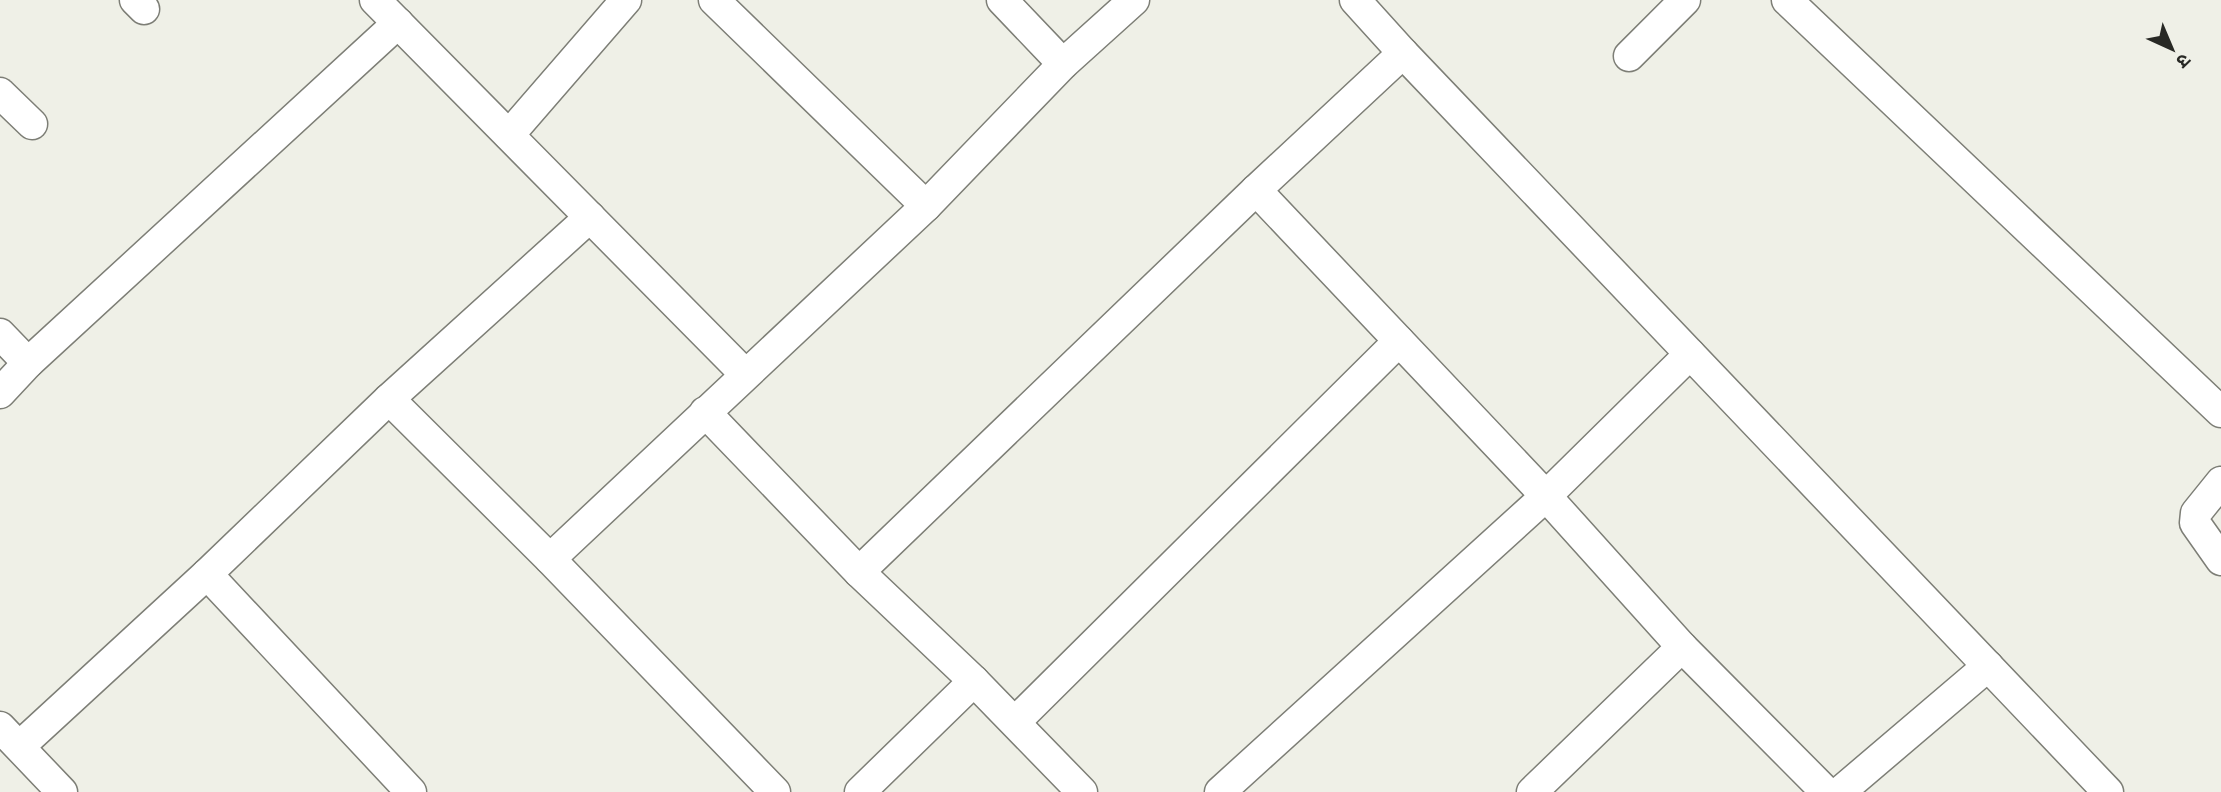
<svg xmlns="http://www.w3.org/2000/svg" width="2221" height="792" viewBox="0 0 2221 792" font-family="'Times New Roman','Noto Sans Devanagari',serif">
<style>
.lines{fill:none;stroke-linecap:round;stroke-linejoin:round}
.minor-casing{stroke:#7d7e76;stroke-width:33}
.minor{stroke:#fff;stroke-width:30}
</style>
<rect width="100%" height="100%" fill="#eff0e7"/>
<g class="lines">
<defs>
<g id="minor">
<polyline points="135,0 144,9"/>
<polyline points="375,0 745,374"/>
<polyline points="714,0 926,206"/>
<polyline points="1002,0 1063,64"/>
<polyline points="1355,0 1403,53 2108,792"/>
<polyline points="1787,0 2221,412"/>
<polyline points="1629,56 1685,0"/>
<polyline points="0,93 32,124"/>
<polyline points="509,135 626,0"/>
<polyline points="1256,190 1546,496 1682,647 1826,792"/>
<polyline points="0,334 28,363"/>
<polyline points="0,393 28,363 398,23"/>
<polyline points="389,399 550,559 775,792"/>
<polyline points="705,412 859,572 974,681 1082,792"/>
<polyline points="2221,482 2196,513 2195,523 2221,560"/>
<polyline points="550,559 926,206 1063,64 1134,0"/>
<polyline points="859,572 1256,190 1403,53"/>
<polyline points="207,574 411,792"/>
<polyline points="1015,722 1399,341"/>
<polyline points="0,727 62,792"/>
<polyline points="20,746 207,574 389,399 590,217"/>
<polyline points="860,792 974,681"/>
<polyline points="1220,792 1546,496 1690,354"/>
<polyline points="1532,792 1682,647"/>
<polyline points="1840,792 1988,666"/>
</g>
</defs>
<!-- minor casing -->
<use href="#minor" class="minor-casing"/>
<!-- minor -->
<use href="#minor" class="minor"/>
</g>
<!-- north arrow -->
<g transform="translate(2172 49) rotate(136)" stroke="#eff0e7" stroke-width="5" paint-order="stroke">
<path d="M0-5L12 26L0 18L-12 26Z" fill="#282925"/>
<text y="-10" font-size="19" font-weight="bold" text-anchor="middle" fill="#282925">उ</text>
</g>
</svg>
